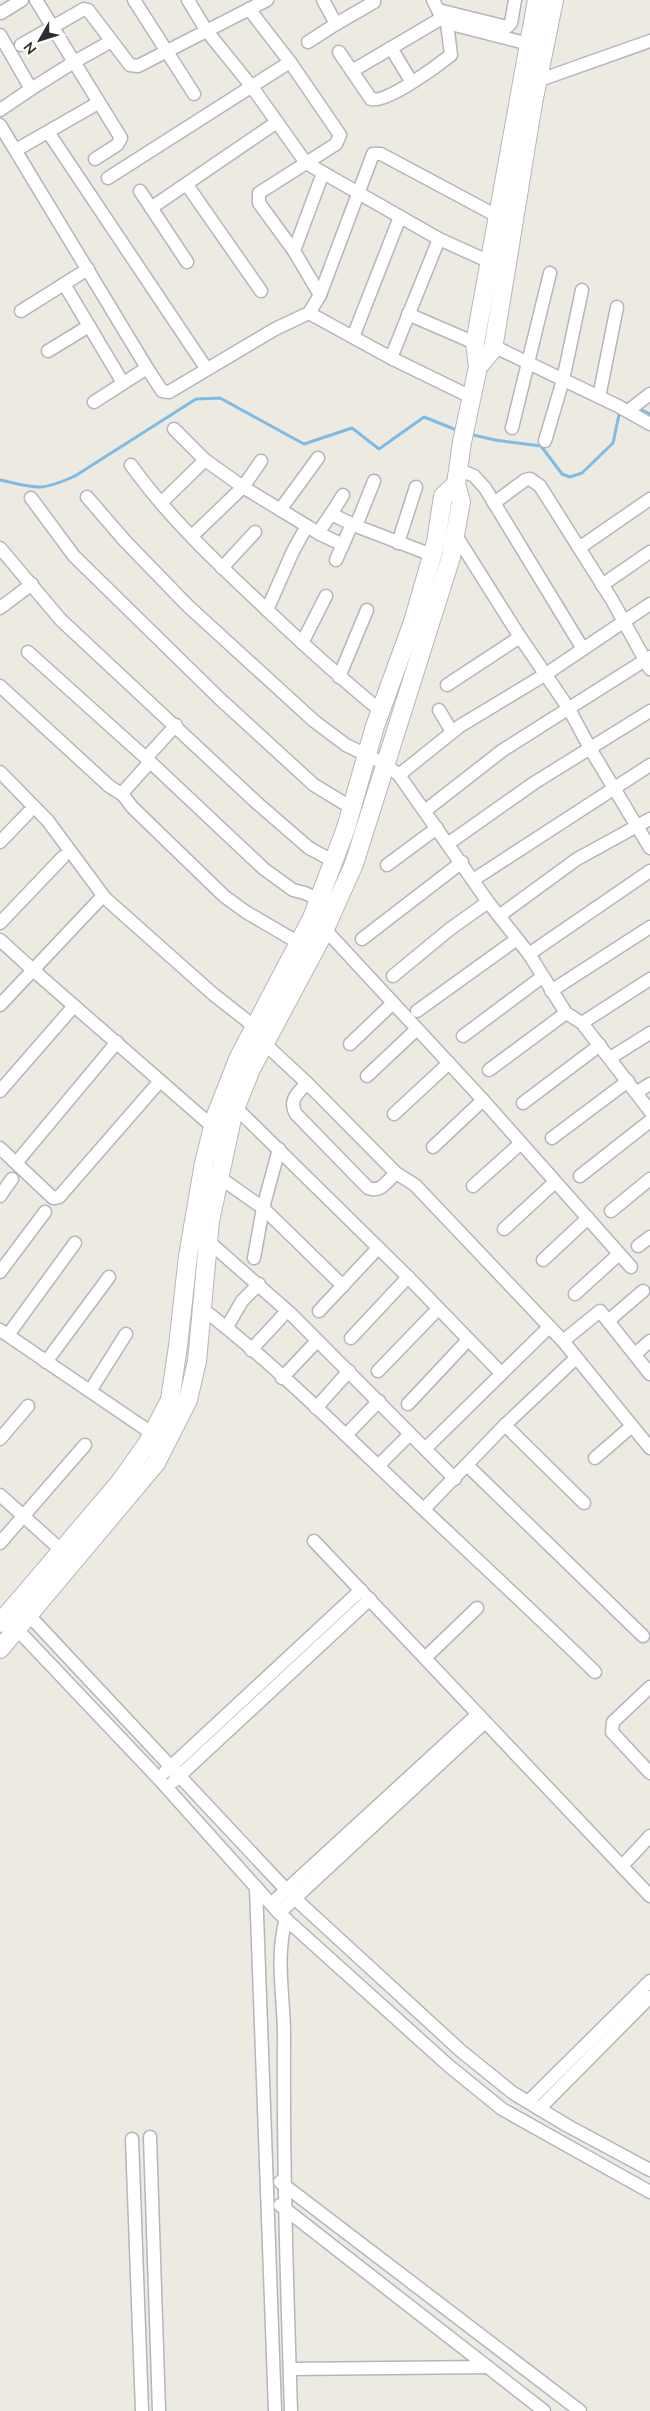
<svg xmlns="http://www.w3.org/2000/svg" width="650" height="2411" viewBox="0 0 650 2411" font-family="Lato,sans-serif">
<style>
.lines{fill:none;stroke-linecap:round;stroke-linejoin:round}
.stream{stroke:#7dbce6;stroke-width:3}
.minor-casing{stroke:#b4b5bf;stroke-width:15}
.secondary-casing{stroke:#b4b5bf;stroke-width:20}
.minor{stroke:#fff;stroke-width:12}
.secondary{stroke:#fff;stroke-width:18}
</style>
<rect width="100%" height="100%" fill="#edeae1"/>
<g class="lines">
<!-- stream -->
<g class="stream">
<polyline points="638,408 650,414"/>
<polyline points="469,434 495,440 541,446 562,474 570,477 582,473 613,443 620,410"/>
<path d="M0,480C36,488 40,492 75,476L196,399L220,398L304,444L352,428L379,449L424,417L459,431"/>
</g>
<defs>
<g id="minor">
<polyline points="134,0 194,94"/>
<polyline points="188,0 206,30 252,87 306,163 439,239 490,262"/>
<polyline points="323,0 336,24 374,2 374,0"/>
<polyline points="433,0 442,18 447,23 537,46"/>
<polyline points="249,9 290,62 340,135 336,144 259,193 259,203 294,251"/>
<polyline points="438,10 507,27 511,23 515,0"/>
<polyline points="1,13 22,0"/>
<polyline points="0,35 31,89 0,110"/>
<polyline points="308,42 336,24"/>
<polyline points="21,45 84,9 88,10 130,65 138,66 267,0"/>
<polyline points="391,48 411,81"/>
<path d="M339,52L371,99C386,104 437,66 451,55L447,23"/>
<polyline points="352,71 442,18"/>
<polyline points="532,79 537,81 650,41"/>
<polyline points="31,89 74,62 36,0"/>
<polyline points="0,125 147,368 94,402"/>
<polyline points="48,132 206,368"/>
<polyline points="16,150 98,103"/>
<polyline points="95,159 117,145 121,138 74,62 108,43"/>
<polyline points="108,178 290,62"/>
<polyline points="187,185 261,291"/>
<polyline points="140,191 187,262"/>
<polyline points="151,208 277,122"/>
<polyline points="64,284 123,383"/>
<polyline points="320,295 373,154 381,154 497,216"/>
<polyline points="21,311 88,269"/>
<polyline points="309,313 391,358 471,397"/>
<polyline points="408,314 475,343"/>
<polyline points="353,337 400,217"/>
<polyline points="493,346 618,406 650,424"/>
<polyline points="48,351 89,326"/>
<polyline points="391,358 439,239"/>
<polyline points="147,368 162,391 169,392 275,329 309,313 320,295 294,251 323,173"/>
<polyline points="599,397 617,307"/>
<polyline points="628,411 650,394"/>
<polyline points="512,428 550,273"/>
<polyline points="174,429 205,460"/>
<polyline points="545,441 563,380 582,290"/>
<path d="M131,465C169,518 217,563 264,607C302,643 340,678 381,711"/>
<polyline points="458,469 474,476 485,488 583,649"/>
<polyline points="87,497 125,541 188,606 314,721 346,745 385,764 399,775 488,902 529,954 566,1013 582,1023 650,1111"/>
<polyline points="31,498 74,556 220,699 314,785 352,808"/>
<polyline points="161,503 205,460 243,487 307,526"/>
<polyline points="494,503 525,480 530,479 540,486 612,600 650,669"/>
<polyline points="280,510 318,458"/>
<polyline points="331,514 343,495"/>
<polyline points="356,526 432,555"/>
<polyline points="318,533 343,545"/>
<polyline points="455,534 520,637 569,709 591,750 650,848"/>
<polyline points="192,536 243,487 261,461"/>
<polyline points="398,543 416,487"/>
<polyline points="0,548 61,620 257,803 309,848 333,861"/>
<polyline points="579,548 650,499"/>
<polyline points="336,560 352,524"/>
<polyline points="222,568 255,532"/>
<polyline points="602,585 650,552"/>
<polyline points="0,608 32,584"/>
<polyline points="267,610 293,551 307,526 318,533 331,514 356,526 374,481"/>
<polyline points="302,643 326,596"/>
<polyline points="28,652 146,758 264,869 293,890 305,893 319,900"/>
<polyline points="339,677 367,610"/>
<polyline points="447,685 520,637"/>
<polyline points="0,686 109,786 123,795"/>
<polyline points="439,710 452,732"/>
<polyline points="146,758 176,725"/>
<polyline points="150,762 124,791 123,795 132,807 224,896 246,912 299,943"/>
<polyline points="0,772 48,821 105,898 213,994 255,1027"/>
<polyline points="399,775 460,726 546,674 650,604"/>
<polyline points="426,810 503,750 650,657"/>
<polyline points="0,842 28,813"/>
<polyline points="449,843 534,783 650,711"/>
<polyline points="387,865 437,828"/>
<polyline points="473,880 650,765"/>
<polyline points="499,916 577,859 650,819"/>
<polyline points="0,923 63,857"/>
<polyline points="320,924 483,1100 631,1267"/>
<polyline points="362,939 462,862"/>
<polyline points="0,940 33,970 100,899"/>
<polyline points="529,954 650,871"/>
<polyline points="393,976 450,929 488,902"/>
<polyline points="551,991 650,927"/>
<polyline points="0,1005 33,970 213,1127"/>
<polyline points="417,1011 517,939"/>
<polyline points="582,1023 650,979"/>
<polyline points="463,1036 542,977"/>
<polyline points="265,1044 307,1083 396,1173 415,1185 563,1341 650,1448"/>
<polyline points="350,1044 393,1003"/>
<polyline points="610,1058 650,1033"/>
<polyline points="489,1070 566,1013"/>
<polyline points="367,1076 417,1029"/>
<path d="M307,1083C298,1093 288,1100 296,1114L368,1188C381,1193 387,1181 396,1173"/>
<polyline points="0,1091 74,1006"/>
<polyline points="637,1092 650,1084"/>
<polyline points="231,1103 408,1277 501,1373"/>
<polyline points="523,1103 600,1045"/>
<polyline points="394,1114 449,1063"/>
<polyline points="552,1138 628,1081"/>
<polyline points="433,1147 483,1100"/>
<polyline points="0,1148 53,1198 59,1197 160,1081"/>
<polyline points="16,1163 117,1042"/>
<polyline points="580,1176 650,1121"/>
<polyline points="219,1177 263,1208 343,1286"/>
<polyline points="473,1186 521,1143"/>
<polyline points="0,1196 12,1179"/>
<polyline points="611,1211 650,1179"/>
<polyline points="504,1229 555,1182"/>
<polyline points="208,1241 292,1315 455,1479"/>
<polyline points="638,1246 650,1237"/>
<polyline points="254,1258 263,1208 279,1149"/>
<polyline points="543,1260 588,1218"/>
<polyline points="0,1272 45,1212"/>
<polyline points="575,1294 619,1254"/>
<path d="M200,1307C271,1361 336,1426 400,1487C465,1549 531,1609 595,1672"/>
<polyline points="319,1311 378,1248"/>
<polyline points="608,1321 643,1291"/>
<polyline points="227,1327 242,1301 259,1284"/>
<polyline points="0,1330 153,1434"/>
<polyline points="8,1335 75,1243"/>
<polyline points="351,1338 408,1277"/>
<polyline points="563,1341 600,1311 650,1374"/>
<polyline points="251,1350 287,1311"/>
<polyline points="635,1354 650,1341"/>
<polyline points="46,1362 109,1277"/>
<polyline points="378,1371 438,1309"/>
<polyline points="282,1378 317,1341"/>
<polyline points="90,1391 126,1334"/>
<polyline points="408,1404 468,1340"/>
<polyline points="316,1408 349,1371"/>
<polyline points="505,1425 584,1503"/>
<polyline points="346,1435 379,1401"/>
<polyline points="0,1439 28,1406"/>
<polyline points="425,1449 549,1327"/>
<polyline points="595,1458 632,1426"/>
<polyline points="467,1465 643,1636"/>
<polyline points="378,1466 410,1434"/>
<polyline points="0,1495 61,1550"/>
<polyline points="424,1509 505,1425 576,1358"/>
<polyline points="314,1541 650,1896"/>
<polyline points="0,1543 85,1445"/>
<polyline points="24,1610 291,1895 461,2051 513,2093 568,2126 650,2170"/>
<polyline points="12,1624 159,1779 279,1913 449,2066 502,2109 650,2192"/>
<polyline points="425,1658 477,1608"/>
<polyline points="650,1687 613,1722 612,1732 650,1773"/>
<polyline points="165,1772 361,1590"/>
<polyline points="174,1781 370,1599"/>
<polyline points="622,1866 650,1836"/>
<polyline points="256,1887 275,2411"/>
<polyline points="271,1904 478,1714"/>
<polyline points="279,1913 485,1722"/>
<path d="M286,1919C275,1958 284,1996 284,2036C283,2161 287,2286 291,2411"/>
<polyline points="528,2102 650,1981"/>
<polyline points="539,2109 650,1997"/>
<polyline points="150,2137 159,2411"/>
<polyline points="132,2139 142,2411"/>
<polyline points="280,2182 580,2411"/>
<polyline points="280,2205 544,2411"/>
<polyline points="290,2369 487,2367"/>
</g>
<g id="secondary">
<polyline points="478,367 493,349 533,103 554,0"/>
<polyline points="0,1623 120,1482 147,1444 170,1400 178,1346 188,1256 204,1163 216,1115 239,1057 312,918 346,828 375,726 413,622 436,542 443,496 456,484"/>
<polyline points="0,1649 156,1463 188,1400 197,1361 210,1221 233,1114 251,1069 320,940 354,864 451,557 461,502 456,484 462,442 478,367 475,343 537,0"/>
</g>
</defs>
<!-- minor casing -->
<use href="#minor" class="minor-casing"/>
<!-- secondary casing -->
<use href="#secondary" class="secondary-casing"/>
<!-- minor -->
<use href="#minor" class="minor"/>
<!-- secondary -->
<use href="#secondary" class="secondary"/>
</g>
<!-- north arrow -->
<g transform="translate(40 40) rotate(231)" stroke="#ffffff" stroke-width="4" paint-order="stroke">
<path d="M0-4L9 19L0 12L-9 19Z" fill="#2d2d2d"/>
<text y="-8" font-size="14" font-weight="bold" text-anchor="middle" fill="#2d2d2d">N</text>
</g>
</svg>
